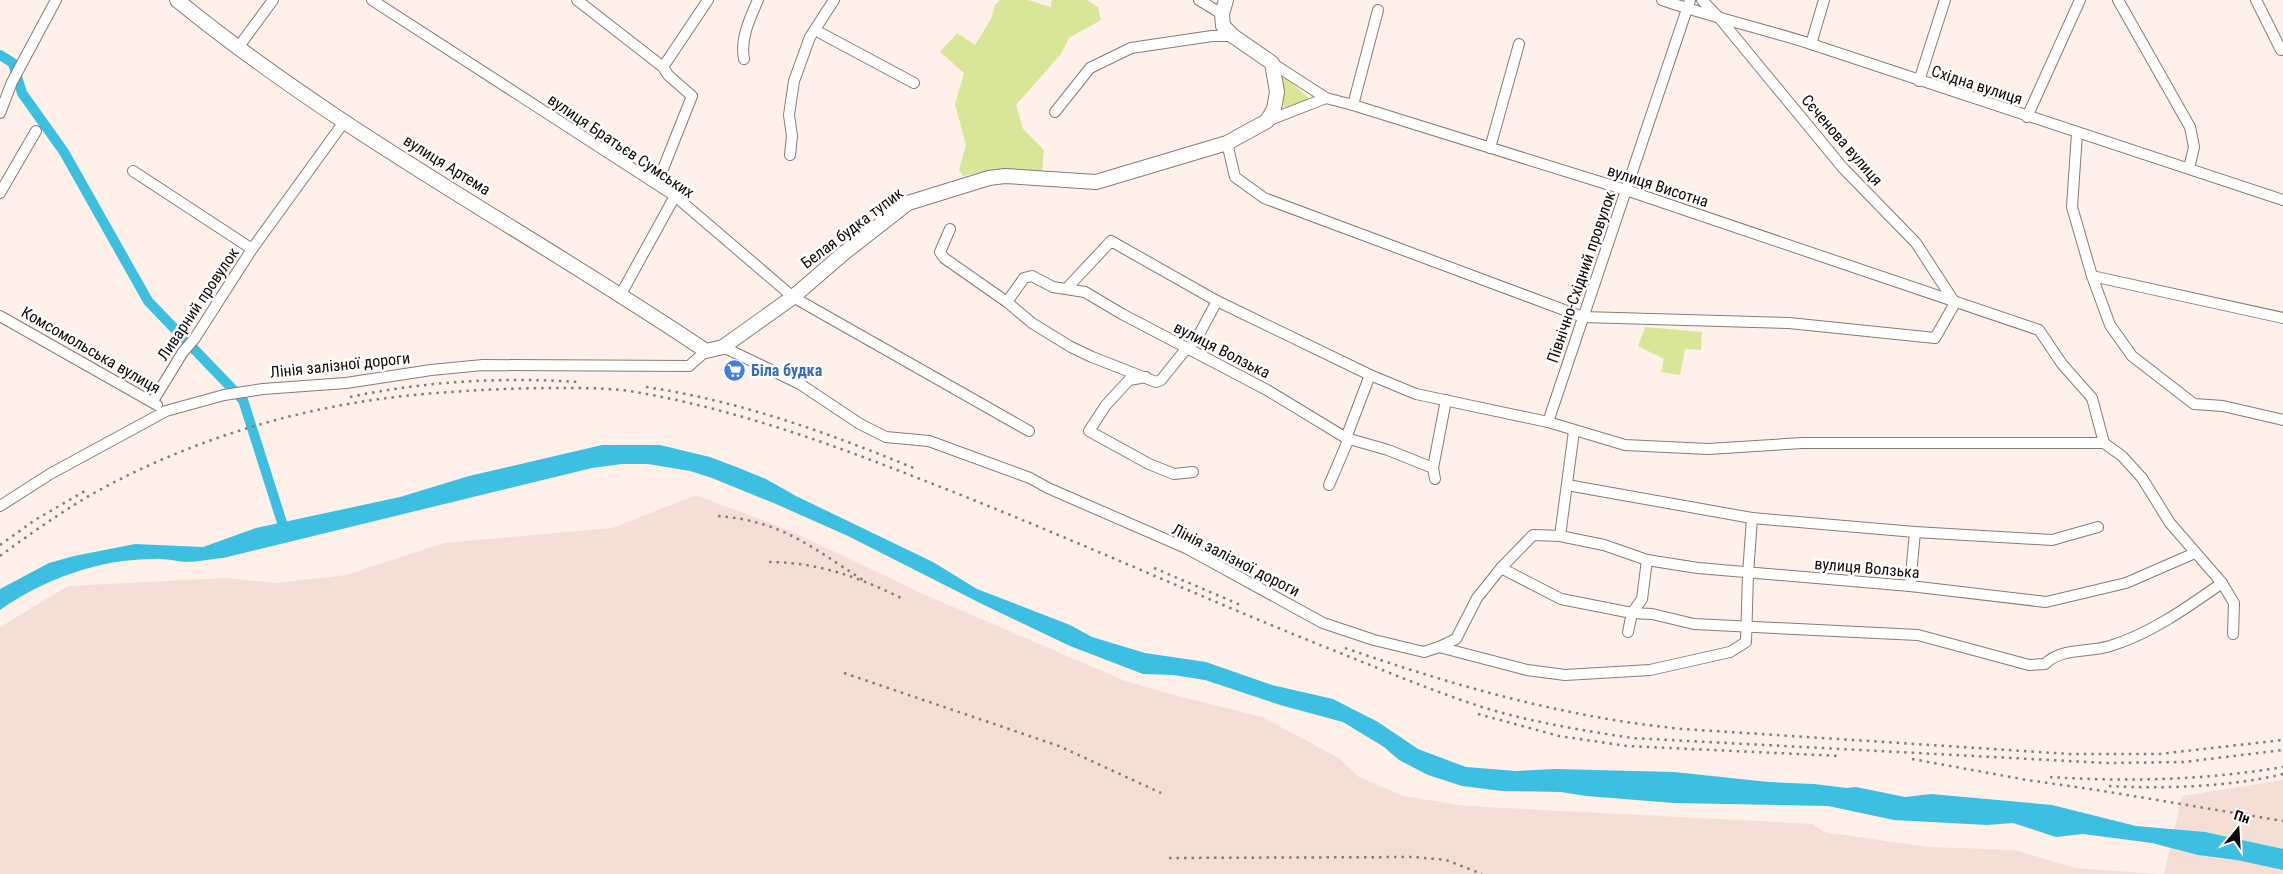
<svg xmlns="http://www.w3.org/2000/svg" width="2283" height="874" viewBox="0 0 2283 874" font-family="'Roboto Condensed',sans-serif">
<style>
.built{fill:#f4ded5}
.green{fill:#dae697}
.water{fill:#3dbfe1}
.lines{fill:none;stroke-linecap:round;stroke-linejoin:round}
.canal{stroke:#3dbfe1;stroke-width:10}
.minor-casing{stroke:#8b7a73;stroke-width:12}
.tertiary-casing{stroke:#8b7a73;stroke-width:16}
.minor{stroke:#fff;stroke-width:10}
.tertiary{stroke:#fff;stroke-width:14}
.rail{stroke:#857b77;stroke-width:2.5;stroke-dasharray:2.5 5;stroke-linecap:butt}
.labels{text-anchor:middle;dominant-baseline:central;stroke-width:5;stroke-linejoin:round;paint-order:stroke}
.street-label{font-size:16px;fill:#100a08;stroke:#fff}
.shop-label{font-size:16px;font-weight:bold;fill:#366cbe;stroke:#fff;text-anchor:start}
</style>
<rect width="100%" height="100%" fill="#fff0e9"/>
<!-- built -->
<g class="built">
<polygon points="696,495 791,531 921,593 1123,680 1166,693 1262,717 1339,758 1359,777 1404,796 1466,806 1813,824 1824,832 1928,847 2015,850 2075,868 2158,874 0,874 0,627 68,586 226,578 276,583 346,575 444,543 612,528"/>
<polygon points="2283,780 2283,874 2164,874 2182,796"/>
</g>
<!-- green -->
<g class="green">
<polygon points="1000,0 1028,0 1051,7 1052,0 1087,0 1098,7 1101,20 1069,38 1061,54 1016,105 1023,129 1044,150 1042,172 989,171 963,176 959,170 966,145 955,104 964,73 940,52 957,33 975,45 991,19 995,5"/>
<polygon points="1282,77 1286,78 1309,98 1308,100 1284,108"/>
<polygon points="1645,327 1702,332 1701,350 1685,349 1680,375 1661,372 1664,359 1638,346"/>
</g>
<!-- water -->
<path class="water" d="M602,445H660L710,457L739,468L766,479L796,496L933,562L977,589L1070,625L1092,637L1145,653L1206,662L1272,685L1333,699L1378,722L1418,749L1466,767L1516,771L1556,769L1674,772L1769,782L1814,784L1847,788L1856,787L1905,797L1931,794L2052,805L2136,826L2205,832L2283,849V870L2237,860L2198,855L2152,843L2083,834L2056,837L2013,823L1987,825L1894,820L1828,806L1674,803L1586,796L1561,792L1502,791L1462,786L1428,775L1399,760L1384,747L1343,722L1280,705L1205,680L1173,675L1143,674L1070,646L982,604L848,536L776,504L712,478L690,471L648,464H622L592,468L223,558C210,559 197,562 185,562C174,561 164,558 154,559C99,559 44,579 0,610V589L49,563L74,556L135,544L203,547L256,528L400,497L469,476Z"/>
<g class="lines">
<!-- canal -->
<polyline class="canal" points="0,55 13,63 22,93 64,152 148,301 243,400 286,535"/>
<defs>
<g id="minor">
<polyline points="372,0 675,196 793,297 1029,431"/>
<polyline points="577,0 663,67 668,75 692,96 657,184"/>
<polyline points="1199,0 1222,14"/>
<path d="M1662,0C1711,17 1761,28 1811,44L2283,200"/>
<polyline points="2118,0 2190,127 2194,147 2189,168"/>
<polyline points="2256,0 2281,50"/>
<polyline points="815,30 914,83"/>
<polyline points="1811,44 1824,0"/>
<polyline points="237,49 273,0"/>
<path d="M744,59C740,39 750,18 758,0"/>
<polyline points="1272,63 1326,98"/>
<polyline points="663,67 708,0"/>
<polyline points="1919,81 1945,0"/>
<polyline points="1353,105 1378,10"/>
<polyline points="1055,112 1090,68 1131,48 1212,36 1233,36"/>
<polyline points="0,113 12,82 56,0"/>
<polyline points="2027,117 2080,0"/>
<polyline points="1267,121 1326,98 1353,105 1626,190 2039,330 2062,364 2092,398 2104,443"/>
<polyline points="2077,133 2072,207 2092,276 2110,325 2132,356 2194,404 2223,406 2283,420"/>
<polyline points="1227,143 1235,177 1264,198 1583,317 1789,323 1935,338 1955,303 1916,243 1843,168 1721,20 1702,0"/>
<polyline points="1490,148 1519,44"/>
<polyline points="790,155 792,136 789,115 794,81 810,37 834,0"/>
<polyline points="133,171 252,249"/>
<polyline points="0,193 36,131"/>
<polyline points="950,229 940,252 944,258 1007,302 1032,323 1071,347 1092,357 1156,382 1161,380 1186,349 1196,340 1217,301"/>
<polyline points="2092,276 2283,318"/>
<polyline points="1068,287 1111,241 1217,301 1370,375 1416,394 1548,422 1625,445 1708,449 1802,443 2104,443 2122,456 2142,478 2170,523 2222,583 2234,603 2233,634"/>
<polyline points="621,294 675,196"/>
<polyline points="1007,302 1024,278 1032,276 1053,287 1085,292 1122,314 1267,390 1346,438 1388,450 1433,468"/>
<polyline points="0,316 157,405"/>
<polyline points="723,347 800,384 860,424 886,437 929,441 1030,478 1048,488 1188,549 1323,623 1374,640 1424,652 1439,647 1527,670 1565,675 1650,670 1730,652 1746,642 1748,574 1752,518"/>
<polyline points="1146,377 1129,380 1106,405 1089,431 1149,464 1174,474 1193,472"/>
<polyline points="153,401 183,352 195,338 252,249 344,122"/>
<polyline points="1548,422 1690,0"/>
<polyline points="1435,479 1433,468 1446,400"/>
<polyline points="1329,485 1347,443 1346,438 1370,375"/>
<polyline points="1567,485 1752,518 1915,532 2052,540 2098,527"/>
<polyline points="0,506 50,474 166,411 224,395 263,389 346,383 431,370 483,365 689,366 706,351"/>
<polyline points="1560,536 1574,431"/>
<path d="M1501,568L1561,599L1632,613L1652,614L1694,624L1918,635L2029,665L2045,664C2062,647 2088,653 2110,646C2150,634 2188,607 2222,583"/>
<polyline points="1910,586 1915,532"/>
<polyline points="1628,632 1632,613 1642,599 1647,560"/>
<polyline points="1439,647 1456,639 1477,598 1501,568 1533,535 1560,536 1604,545 1647,560 1698,568 1910,586 2046,602 2126,583 2195,553"/>
</g>
<path id="tertiary" d="M177,0C341,134 531,233 706,351L723,347L793,297L844,253L908,203L989,178L1005,176L1096,182L1227,143L1267,121L1274,109L1277,92L1272,63L1233,36L1223,26L1222,14L1226,0"/>
</defs>
<!-- minor casing -->
<use href="#minor" class="minor-casing"/>
<!-- tertiary casing -->
<use href="#tertiary" class="tertiary-casing"/>
<!-- minor -->
<use href="#minor" class="minor"/>
<!-- tertiary -->
<use href="#tertiary" class="tertiary"/>
<!-- rail -->
<g class="rail">
<path d="M646,387C740,401 829,433 916,469"/>
<path d="M350,397C426,381 503,377 579,382"/>
<path d="M718,516C782,521 811,547 863,580"/>
<polyline points="0,545 35,520 85,491"/>
<path d="M0,556C30,534 61,512 94,493C195,437 309,404 424,394C471,390 517,388 563,388C589,388 616,388 641,393C736,410 826,442 915,477C1053,530 1188,592 1325,647C1376,667 1427,689 1479,706C1529,722 1581,730 1632,738L2107,763L2184,762L2283,750"/>
<path d="M769,562C816,562 859,577 901,598"/>
<polyline points="1154,568 1243,606"/>
<path d="M1345,648C1455,686 1567,718 1683,729L2070,754H2159L2283,740"/>
<polyline points="844,673 1059,746 1161,793"/>
<polyline points="1478,714 1559,736 1627,746 1841,756"/>
<polyline points="1912,759 2027,780 2097,790 2283,821"/>
<path d="M2050,777C2127,782 2207,780 2283,767"/>
<path d="M2109,786C2163,789 2230,787 2283,774"/>
<polyline points="1169,858 1414,857 1446,860 1482,874"/>
</g>
</g>
<!-- icons -->
<defs>
<symbol id="supermarket-disc" viewBox="-11 -11 22 22"><circle r="9.5" fill="#3f7fe0" stroke="#fff"/><path d="M-6-5.5h2.5l.6 2H6L4.5 2H-2.5L-4.4-4H-6ZM-1.5 3.2a1.3 1.3 0 1 0 .1 0ZM3 3.2a1.3 1.3 0 1 0 .1 0Z" fill="#fff"/></symbol>
</defs>
<g fill-rule="evenodd">
<use href="#supermarket-disc" x="722" y="358" width="25" height="25"/>
</g>
<g class="labels">
<!-- street labels -->
<g class="street-label">
<text transform="translate(1977 85) rotate(18)">Східна вулиця</text>
<text transform="translate(1842 140) rotate(49)">Сєченова вулиця</text>
<text transform="translate(621 146) rotate(34)">вулиця Братьєв Сумських</text>
<text transform="translate(447 165) rotate(32)">вулиця Артема</text>
<text transform="translate(1658 186) rotate(18)">вулиця Висотна</text>
<text transform="translate(852 228) rotate(-37)">Белая будка тупик</text>
<text transform="translate(1581 277) rotate(-71)">Північно-Східний провулок</text>
<text transform="translate(198 304) rotate(-56)">Ливарний провулок</text>
<text transform="translate(91 350) rotate(30)">Комсомольська вулиця</text>
<text transform="translate(1222 350) rotate(27)">вулиця Волзька</text>
<text transform="translate(340 365) rotate(-6)">Лінія залізної дороги</text>
<text transform="translate(1236 560) rotate(27)">Лінія залізної дороги</text>
<text transform="translate(1867 568) rotate(5)">вулиця Волзька</text>
</g>
<!-- shop labels -->
<g class="shop-label">
<text x="751" y="370">Біла будка</text>
</g>
</g>
<!-- north arrow -->
<g transform="translate(2238 829) rotate(18)" stroke="#ffffff" stroke-width="4" paint-order="stroke">
<path d="M0-4L9 19L0 12L-9 19Z" fill="#100a08"/>
<text y="-8" font-size="14" font-weight="bold" text-anchor="middle" fill="#100a08">Пн</text>
</g>
</svg>
